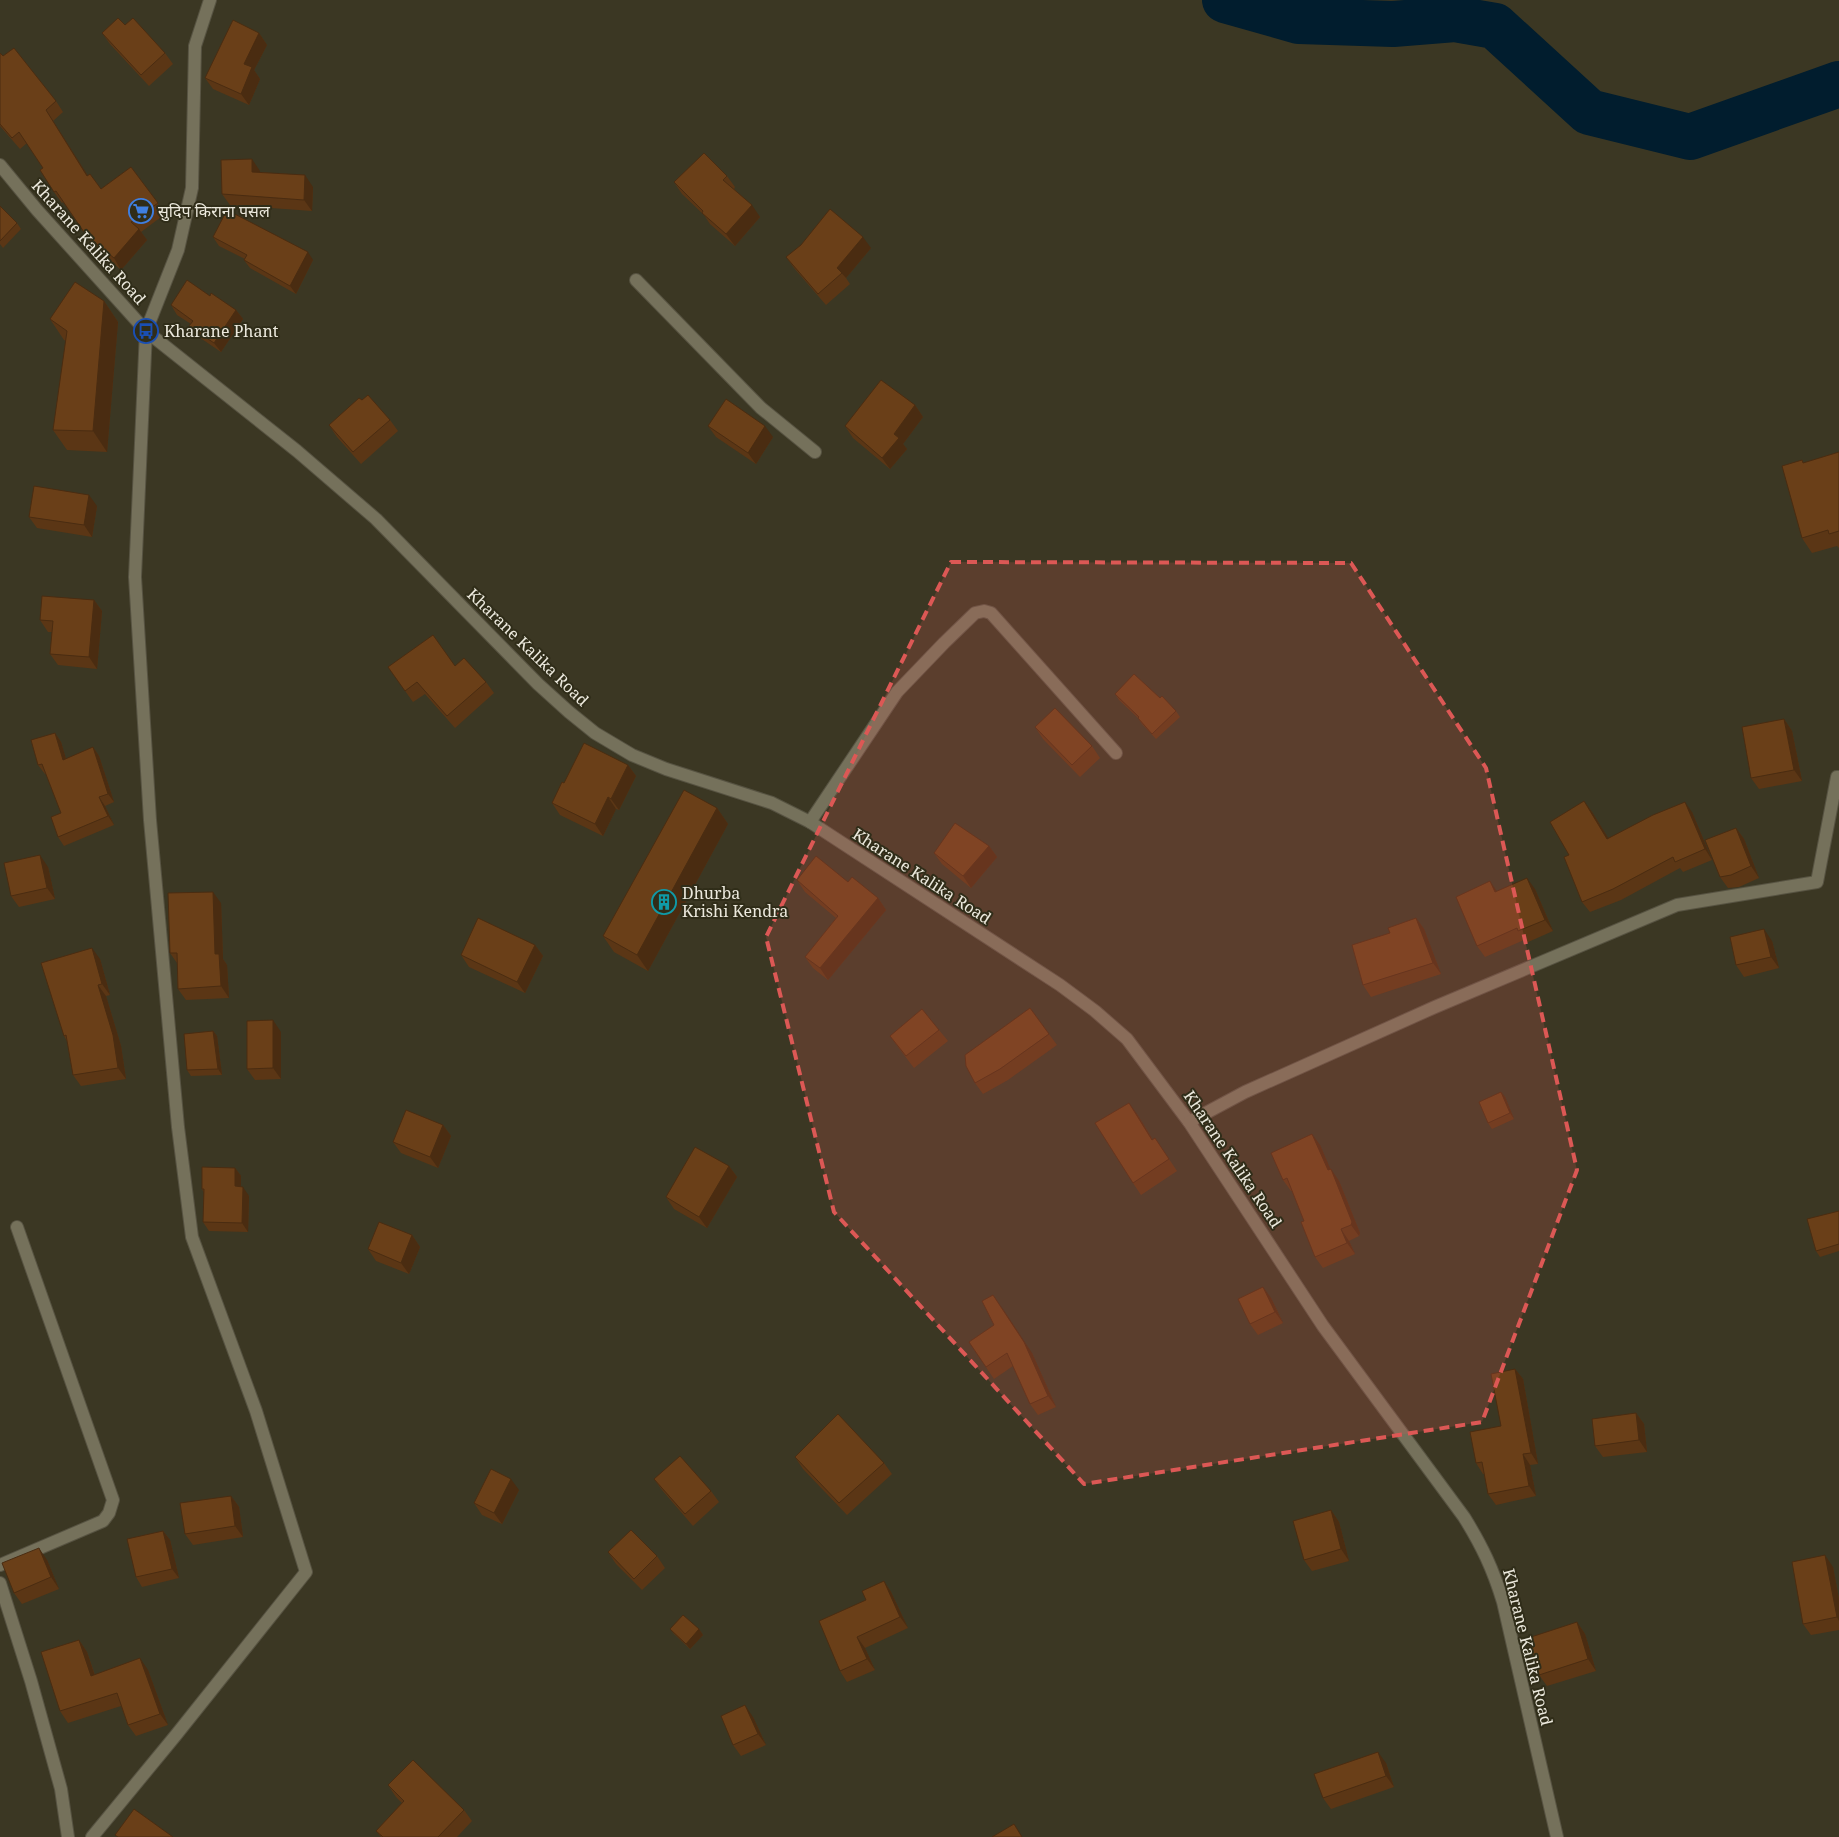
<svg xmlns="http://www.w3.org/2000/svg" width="1839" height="1837" viewBox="0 0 1839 1837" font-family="'Noto Serif','Noto Sans Devanagari',serif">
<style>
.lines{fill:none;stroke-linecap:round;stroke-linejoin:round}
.river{stroke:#011d2e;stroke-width:46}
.minor-casing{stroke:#575342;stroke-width:14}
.minor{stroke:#75715b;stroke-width:12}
.wall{fill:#5b3615}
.shaded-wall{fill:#4a2c11}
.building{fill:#6a3f18;stroke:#4a2c11}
.marked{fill:#dc5855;fill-opacity:0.2;stroke:#dc5855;stroke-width:4;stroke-dasharray:10 6;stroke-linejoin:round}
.labels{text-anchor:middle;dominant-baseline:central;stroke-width:4;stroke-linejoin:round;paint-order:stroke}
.poi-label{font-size:16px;fill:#ece9dd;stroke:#302d19;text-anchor:start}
.street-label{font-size:16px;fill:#ece9dd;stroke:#302d19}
</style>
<rect width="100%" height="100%" fill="#3b3723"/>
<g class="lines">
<!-- river -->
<polyline class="river" points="1225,0 1299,21 1393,24 1455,19 1495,26 1589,112 1690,137 1839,84"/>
<defs>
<g id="minor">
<path d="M0,165L37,210L146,331L297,451L376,519L538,684L569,712L595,733L632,755L666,769L772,803L810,822L1060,985L1095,1011L1127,1039L1189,1122L1323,1326L1464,1517C1482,1546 1493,1569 1503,1602L1557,1837"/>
<polyline points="636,280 761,408 815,452"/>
<polyline points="810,822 897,692 944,643 975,613 984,611 991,613 1116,753"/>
<polyline points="1189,1122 1245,1092 1435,1007 1677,905 1817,882 1837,777 1839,777"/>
<polyline points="0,1565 103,1521 109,1513 113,1500 17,1227"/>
<polyline points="0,1583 31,1681 61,1789 68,1837"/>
<polyline points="92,1837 176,1735 306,1572 256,1411 192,1237 178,1127 150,820 135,577 146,331 178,250 192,188 195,46 210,0"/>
</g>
</defs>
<!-- minor casing -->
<use href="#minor" class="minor-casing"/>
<!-- minor -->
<use href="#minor" class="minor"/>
</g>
<!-- wall -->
<g class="wall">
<polygon points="125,25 165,53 173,64 149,86 110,44 102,33"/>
<polygon points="259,33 267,45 254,70 260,79 249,105 213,89 205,78"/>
<polygon points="0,53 56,101 63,112 53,121 88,176 101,189 131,167 165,214 141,232 147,240 121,270 94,246 63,202 62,203 54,192 43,168 27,143 20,149 0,126"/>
<polygon points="260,171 260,173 313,187 312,211 230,205 222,194"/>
<polygon points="727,176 735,187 734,189 760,217 735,246 710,224 704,215 682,194 674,182"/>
<polygon points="0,206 17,223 21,229 3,248 0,244"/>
<polygon points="213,237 313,260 296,294 250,268 244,260 245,259 219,246"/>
<polygon points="871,248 846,278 850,284 826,305 794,268 786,257"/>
<polygon points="104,301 118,322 107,452 67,450 53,430 66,341 64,340 50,319"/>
<polygon points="171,305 236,310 243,319 221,352 196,335 189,326 191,324 177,315"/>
<polygon points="362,400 390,420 398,431 361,464 337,437 329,425"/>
<polygon points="915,405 923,417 903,444 907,449 890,469 853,438 845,426"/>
<polygon points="708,426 773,437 756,464 716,437"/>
<polygon points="1839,452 1839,548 1837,546 1812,553 1802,538 1802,460 1804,463"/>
<polygon points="97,506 92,537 37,528 29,517"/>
<polygon points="94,600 102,611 97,669 58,665 50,654 52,632 48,632 40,620"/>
<polygon points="455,666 486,682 494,693 455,728 425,694 413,702 388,667"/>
<polygon points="1115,694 1160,698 1176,711 1180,717 1156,739 1142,724 1138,718 1119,700"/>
<polygon points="1784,719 1792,731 1802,781 1759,789 1751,778"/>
<polygon points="1035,727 1092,746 1100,758 1080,777 1043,739"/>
<polygon points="55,733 61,742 66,759 93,747 99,756 114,802 105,806 114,825 64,846 58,837 61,813 46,774 45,774 38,765"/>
<polygon points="628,765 636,776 619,810 616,809 603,836 560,815 552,803 564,783"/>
<polygon points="1584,801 1592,812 1608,838 1692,812 1712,860 1683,872 1680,868 1621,900 1590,912 1582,902 1569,855"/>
<polygon points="717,808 728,824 648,971 614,952 603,936"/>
<polygon points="1736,828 1744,839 1759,878 1739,887 1728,888 1720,877"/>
<polygon points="989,846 997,857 971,888 942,864 934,853"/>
<polygon points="48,867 55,899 19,907 11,896"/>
<polygon points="797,880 878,898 886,910 828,980 813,968 805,957 836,918 805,892"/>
<polygon points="1535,889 1553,931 1526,943 1524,940 1485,957 1477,946 1497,891"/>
<polygon points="221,903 223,959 227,965 229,998 186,1000 178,989 177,963 170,953"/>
<polygon points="1416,918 1424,929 1441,974 1371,997 1363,985"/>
<polygon points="1772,941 1779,968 1744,977 1736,965"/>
<polygon points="535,945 543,956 525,993 469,967 461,955"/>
<polygon points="100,959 110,995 106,996 121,1046 126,1079 81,1086 73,1075 67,1041 64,1036"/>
<polygon points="1030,1008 1057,1045 1008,1080 983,1094 975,1083"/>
<polygon points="939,1030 948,1041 914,1068 898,1047 890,1036"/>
<polygon points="213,1031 217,1036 222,1075 191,1076 187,1070"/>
<polygon points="281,1032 281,1079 255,1080 247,1069"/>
<polygon points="1501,1092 1505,1097 1514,1119 1492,1129 1488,1123"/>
<polygon points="1137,1114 1153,1140 1155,1138 1177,1171 1141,1195 1133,1183"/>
<polygon points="443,1125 451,1136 438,1168 401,1153 393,1142"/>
<polygon points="1320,1145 1330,1169 1339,1181 1360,1233 1359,1236 1349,1241 1355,1254 1323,1268 1315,1257 1304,1221 1292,1191 1291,1191 1283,1180"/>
<polygon points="729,1166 737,1177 707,1228 674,1209 666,1197"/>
<polygon points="235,1168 241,1176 241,1187 249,1196 248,1232 209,1231 203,1222 204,1193 202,1189"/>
<polygon points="1839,1211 1839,1251 1820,1257 1816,1251"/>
<polygon points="412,1235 420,1247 409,1274 376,1261 368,1249"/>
<polygon points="1271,1298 1283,1323 1258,1335 1250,1324"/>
<polygon points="969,1342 1032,1353 1056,1407 1038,1415 1030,1404 1013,1366 994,1379"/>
<polygon points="1515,1369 1523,1379 1538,1464 1530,1465 1536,1496 1496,1505 1488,1494 1484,1474 1483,1474 1476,1463 1501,1426"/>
<polygon points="1636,1413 1644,1424 1647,1452 1603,1457 1595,1446"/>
<polygon points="795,1457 884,1463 892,1474 847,1515 803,1469"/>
<polygon points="654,1479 711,1491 719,1502 693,1526 662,1490"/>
<polygon points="519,1490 502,1524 482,1515 474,1503"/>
<polygon points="231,1496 239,1507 243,1537 193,1545 185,1534"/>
<polygon points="1331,1510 1339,1522 1349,1561 1312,1571 1304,1560"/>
<polygon points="163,1531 170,1540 179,1578 142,1587 136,1577"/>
<polygon points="608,1552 657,1556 665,1568 642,1590 616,1564"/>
<polygon points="47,1560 59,1589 22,1604 14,1593"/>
<polygon points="1833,1567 1839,1599 1839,1630 1811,1635 1803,1624"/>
<polygon points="884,1581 891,1592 908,1628 865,1648 875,1670 847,1682 840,1671 866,1600"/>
<polygon points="1577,1622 1585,1634 1596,1671 1547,1686 1539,1675"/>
<polygon points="670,1629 699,1629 703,1635 690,1649 674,1634"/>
<polygon points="79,1640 87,1652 95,1675 148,1670 168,1725 136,1736 128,1725 121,1706 68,1723 60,1711"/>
<polygon points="753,1717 766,1745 741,1756 733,1745"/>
<polygon points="1386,1763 1394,1787 1331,1809 1323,1798"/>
<polygon points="388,1785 464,1810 472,1821 457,1837 381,1837 376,1831 402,1803 396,1797"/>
</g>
<!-- shaded-wall -->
<g class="shaded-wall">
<polygon points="259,33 267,45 254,70 260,79 249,105 241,94 244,64"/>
<polygon points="46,110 95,187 87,176"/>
<polygon points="252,159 260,171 260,184 252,172"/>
<polygon points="305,175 313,187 312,211 304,200"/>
<polygon points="752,205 760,217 735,246 726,234"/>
<polygon points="139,229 147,240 121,270 114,258"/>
<polygon points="863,237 871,248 846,278 837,268"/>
<polygon points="308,252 313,260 296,294 290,286"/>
<polygon points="104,301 118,322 107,452 93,431"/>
<polygon points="236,310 243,319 221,352 214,343"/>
<polygon points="915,405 923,417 903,444 907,449 890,469 882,458 894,434"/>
<polygon points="765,426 773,437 756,464 748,453"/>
<polygon points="89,495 97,506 92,537 84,525"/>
<polygon points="94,600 102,611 97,669 89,657"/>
<polygon points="1784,719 1792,731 1802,781 1794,770"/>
<polygon points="55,733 61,742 69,769 63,760"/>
<polygon points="93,747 99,756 114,802 108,794"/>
<polygon points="628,765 636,776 619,810 611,799"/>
<polygon points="99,797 105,806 114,825 108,816"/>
<polygon points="608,797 616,809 603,836 595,824"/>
<polygon points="1584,801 1592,812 1615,849 1607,839"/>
<polygon points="1685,802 1692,812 1712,860 1705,849"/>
<polygon points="717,808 728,824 648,971 637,955"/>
<polygon points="1736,828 1744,839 1759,878 1751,866"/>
<polygon points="989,846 997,857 971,888 963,876"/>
<polygon points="40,855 48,867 55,899 47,888"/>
<polygon points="1527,878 1535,889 1553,931 1545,920"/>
<polygon points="1490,881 1498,893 1495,892"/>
<polygon points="213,892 221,903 223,959 227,965 229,998 221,986 215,954"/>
<polygon points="878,898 886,910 828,980 820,968"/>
<polygon points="1416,918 1424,929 1441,974 1433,963"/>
<polygon points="1764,929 1772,941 1779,968 1771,957"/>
<polygon points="535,945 543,956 525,993 517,982"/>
<polygon points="92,948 100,959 110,995 102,984"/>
<polygon points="98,985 106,996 121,1046 126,1079 118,1068"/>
<polygon points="273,1020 281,1032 281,1079 273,1068"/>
<polygon points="213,1031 217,1036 222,1075 218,1069"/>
<polygon points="1501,1092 1505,1097 1514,1119 1510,1113"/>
<polygon points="1129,1103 1137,1114 1160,1152 1152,1140"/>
<polygon points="443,1125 451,1136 438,1168 430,1157"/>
<polygon points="1312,1134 1320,1145 1336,1182 1328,1170"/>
<polygon points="729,1166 737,1177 707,1228 699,1217"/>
<polygon points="235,1168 241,1176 241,1195 235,1186"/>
<polygon points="1331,1169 1339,1181 1360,1233 1359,1236 1351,1225"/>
<polygon points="243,1187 249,1196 248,1232 242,1223"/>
<polygon points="1341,1229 1349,1241 1355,1254 1347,1243"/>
<polygon points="412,1235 420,1247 409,1274 401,1263"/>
<polygon points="1263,1287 1271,1298 1283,1323 1275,1312"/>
<polygon points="1001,1306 1032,1353 1056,1407 1048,1396"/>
<polygon points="1515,1369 1523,1379 1538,1464 1531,1453"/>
<polygon points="1636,1413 1644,1424 1647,1452 1639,1440"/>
<polygon points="1523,1454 1530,1465 1536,1496 1529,1486"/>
<polygon points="511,1479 519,1490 502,1524 494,1513"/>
<polygon points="231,1496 239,1507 243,1537 235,1526"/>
<polygon points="1331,1510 1339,1522 1349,1561 1341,1549"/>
<polygon points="163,1531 170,1540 179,1578 172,1569"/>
<polygon points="39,1548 47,1560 59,1589 51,1577"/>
<polygon points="1825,1555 1833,1567 1839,1599 1839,1621 1837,1617"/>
<polygon points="884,1581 891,1592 908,1628 900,1617"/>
<polygon points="1577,1622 1585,1634 1596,1671 1588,1659"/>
<polygon points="699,1629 703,1635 690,1649 686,1644"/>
<polygon points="857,1637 865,1648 875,1670 867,1659"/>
<polygon points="79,1640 87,1652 99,1688 91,1676"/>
<polygon points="140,1658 148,1670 168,1725 160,1714"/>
<polygon points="745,1705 753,1717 766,1745 758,1734"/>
<polygon points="1378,1752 1386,1763 1394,1787 1386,1776"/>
</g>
<!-- building -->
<g class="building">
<polygon points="118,18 125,25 133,18 165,53 141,75 102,33"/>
<polygon points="233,20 259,33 244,64 252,67 241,94 205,78"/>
<polygon points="14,48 56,101 46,110 87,176 90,174 101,189 131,167 158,203 131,222 139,229 114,258 86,235 56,191 54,192 40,170 43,168 19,132 12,138 0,124 0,53 3,56"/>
<polygon points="704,153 727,176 723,180 752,205 726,234 702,213 703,211 674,182"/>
<polygon points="252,159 252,172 305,175 304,200 222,194 221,160"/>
<polygon points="0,206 17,223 0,241"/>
<polygon points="830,209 863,237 837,268 842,273 818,294 786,257 801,245"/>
<polygon points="227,210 308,252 290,286 244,260 247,255 213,237"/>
<polygon points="187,280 210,296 211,293 236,310 214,343 189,326 193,321 171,305"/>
<polygon points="75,282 104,301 93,431 53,430 67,331 50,319"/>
<polygon points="881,380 915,405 894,434 899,438 882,458 845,426"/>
<polygon points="368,395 390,420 353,452 329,425 359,398 362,400"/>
<polygon points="726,399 765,426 748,453 708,426"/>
<polygon points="1839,452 1839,531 1829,534 1828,530 1802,538 1782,466 1802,460 1803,463"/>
<polygon points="34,486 89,495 84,525 29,517"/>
<polygon points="42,596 94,600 89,657 50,654 53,621 40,620"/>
<polygon points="433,635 455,666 464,658 486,682 447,716 417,682 405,691 388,667"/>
<polygon points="1134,674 1160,698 1162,696 1176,711 1152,734 1138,718 1139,717 1115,694"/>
<polygon points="1055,708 1092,746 1072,765 1035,727"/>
<polygon points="1784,719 1794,770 1751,778 1742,727"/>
<polygon points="55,733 63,760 93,747 108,794 99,797 108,816 58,837 51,817 61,813 42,764 38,765 31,740"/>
<polygon points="584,743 628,765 611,799 608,797 595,824 552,803 562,782 564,783"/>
<polygon points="684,790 717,808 637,955 603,936"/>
<polygon points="1584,801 1607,839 1653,815 1685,802 1705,849 1675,862 1673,857 1613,889 1582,902 1564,857 1569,855 1550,822"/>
<polygon points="955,823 989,846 963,876 934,853"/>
<polygon points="1736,828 1751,866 1731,875 1720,877 1705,840"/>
<polygon points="40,855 47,888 11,896 4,863"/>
<polygon points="816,856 848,882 852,877 878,898 820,968 805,957 838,916 797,880"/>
<polygon points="1527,878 1545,920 1518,931 1517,928 1477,946 1456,897 1490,881 1495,892"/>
<polygon points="213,892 215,954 219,954 221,986 178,989 177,953 170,953 168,893"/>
<polygon points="478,918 535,945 517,982 461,955"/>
<polygon points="1416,918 1433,963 1363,985 1352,945 1390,933 1388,928"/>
<polygon points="1764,929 1771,957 1736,965 1730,937"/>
<polygon points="92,948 102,984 98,985 113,1035 118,1068 73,1075 66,1035 64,1036 41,963"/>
<polygon points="1030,1008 1049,1034 1000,1069 975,1083 966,1066 965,1055"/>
<polygon points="922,1009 939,1030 906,1056 890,1036"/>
<polygon points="273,1020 273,1068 247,1069 247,1021"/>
<polygon points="213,1031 218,1069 187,1070 184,1034"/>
<polygon points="1501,1092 1510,1113 1488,1123 1479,1102"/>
<polygon points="1129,1103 1152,1140 1155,1138 1169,1159 1133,1183 1095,1123"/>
<polygon points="406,1110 443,1125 430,1157 393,1142"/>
<polygon points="1312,1134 1328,1170 1331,1169 1352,1222 1351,1225 1341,1229 1347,1243 1315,1257 1301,1222 1304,1221 1287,1178 1283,1180 1271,1153"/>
<polygon points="695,1147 729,1166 699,1217 666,1197"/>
<polygon points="202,1167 235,1168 235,1186 243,1187 242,1223 203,1222 204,1189 202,1189"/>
<polygon points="1839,1211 1839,1244 1816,1251 1807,1219"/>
<polygon points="379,1222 412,1235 401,1263 368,1249"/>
<polygon points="1263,1287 1275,1312 1250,1324 1238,1299"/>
<polygon points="993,1295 1024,1342 1048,1396 1030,1404 1007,1353 986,1367 969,1342 994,1325 982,1301"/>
<polygon points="1515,1369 1531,1453 1523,1454 1529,1486 1488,1494 1482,1462 1476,1463 1470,1432 1501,1426 1491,1374"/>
<polygon points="1636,1413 1639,1440 1595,1446 1592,1419"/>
<polygon points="838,1414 884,1463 839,1503 795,1457"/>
<polygon points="680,1456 711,1491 685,1514 654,1479"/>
<polygon points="491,1469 511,1479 494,1513 474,1503"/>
<polygon points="231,1496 235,1526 185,1534 180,1503"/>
<polygon points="1331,1510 1341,1549 1304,1560 1293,1521"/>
<polygon points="631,1530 657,1556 634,1579 608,1552"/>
<polygon points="163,1531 172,1569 136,1577 127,1539"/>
<polygon points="39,1548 51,1577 14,1593 2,1563"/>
<polygon points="1825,1555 1837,1617 1803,1624 1792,1562"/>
<polygon points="884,1581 900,1617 857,1637 867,1659 840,1671 819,1621 866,1600 862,1591"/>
<polygon points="683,1615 699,1629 686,1644 670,1629"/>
<polygon points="1577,1622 1588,1659 1539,1675 1528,1638"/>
<polygon points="79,1640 91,1676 140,1658 160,1714 128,1725 117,1693 60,1711 41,1652"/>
<polygon points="745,1705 758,1734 733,1745 721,1716"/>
<polygon points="1378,1752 1386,1776 1323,1798 1314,1774"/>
<polygon points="413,1760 464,1810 438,1837 383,1837 376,1831 404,1801 388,1785"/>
<polygon points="134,1809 173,1837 118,1837 115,1835"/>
<polygon points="1014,1824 1022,1837 992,1837"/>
</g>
<!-- marked area -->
<path class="marked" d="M951,562L1351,563L1486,768L1577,1170L1482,1422L1084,1484L834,1212L766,937Z"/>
<!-- icons -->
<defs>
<symbol id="supermarket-ring" viewBox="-11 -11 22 22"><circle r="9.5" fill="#302d19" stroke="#3f7fe0" stroke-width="1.5"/><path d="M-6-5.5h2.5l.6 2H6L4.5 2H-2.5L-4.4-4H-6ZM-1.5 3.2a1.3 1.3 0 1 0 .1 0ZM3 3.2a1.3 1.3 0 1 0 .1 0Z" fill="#3f7fe0"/></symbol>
<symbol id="bus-ring" viewBox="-11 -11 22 22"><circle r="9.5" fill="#302d19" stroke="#1a4fb4" stroke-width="1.5"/><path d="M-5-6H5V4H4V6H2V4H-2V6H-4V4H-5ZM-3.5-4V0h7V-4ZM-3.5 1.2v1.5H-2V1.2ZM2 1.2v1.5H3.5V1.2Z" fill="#1a4fb4"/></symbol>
<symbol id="building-ring" viewBox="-11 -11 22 22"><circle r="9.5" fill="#302d19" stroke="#0f9aa8" stroke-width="1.5"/><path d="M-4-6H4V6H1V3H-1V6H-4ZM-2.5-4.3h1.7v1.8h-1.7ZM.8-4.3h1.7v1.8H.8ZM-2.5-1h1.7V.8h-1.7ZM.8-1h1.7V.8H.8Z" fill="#0f9aa8"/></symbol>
</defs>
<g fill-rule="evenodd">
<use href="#supermarket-ring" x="127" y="197" width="28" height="28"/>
<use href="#bus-ring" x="132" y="317" width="28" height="28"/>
<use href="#building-ring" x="650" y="888" width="28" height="28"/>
</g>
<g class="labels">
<!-- poi labels -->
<g class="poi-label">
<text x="158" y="211">सुदिप किराना पसल</text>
<text x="164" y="331">Kharane Phant</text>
<text x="682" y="893">Dhurba<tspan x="682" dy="18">Krishi Kendra</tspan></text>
</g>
<!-- street labels -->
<g class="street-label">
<text transform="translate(89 242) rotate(48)">Kharane Kalika Road</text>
<text transform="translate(528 647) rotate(44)">Kharane Kalika Road</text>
<text transform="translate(922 876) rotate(33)">Kharane Kalika Road</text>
<text transform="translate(1233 1159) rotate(56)">Kharane Kalika Road</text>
<text transform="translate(1528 1647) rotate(76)">Kharane Kalika Road</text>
</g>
</g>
</svg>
